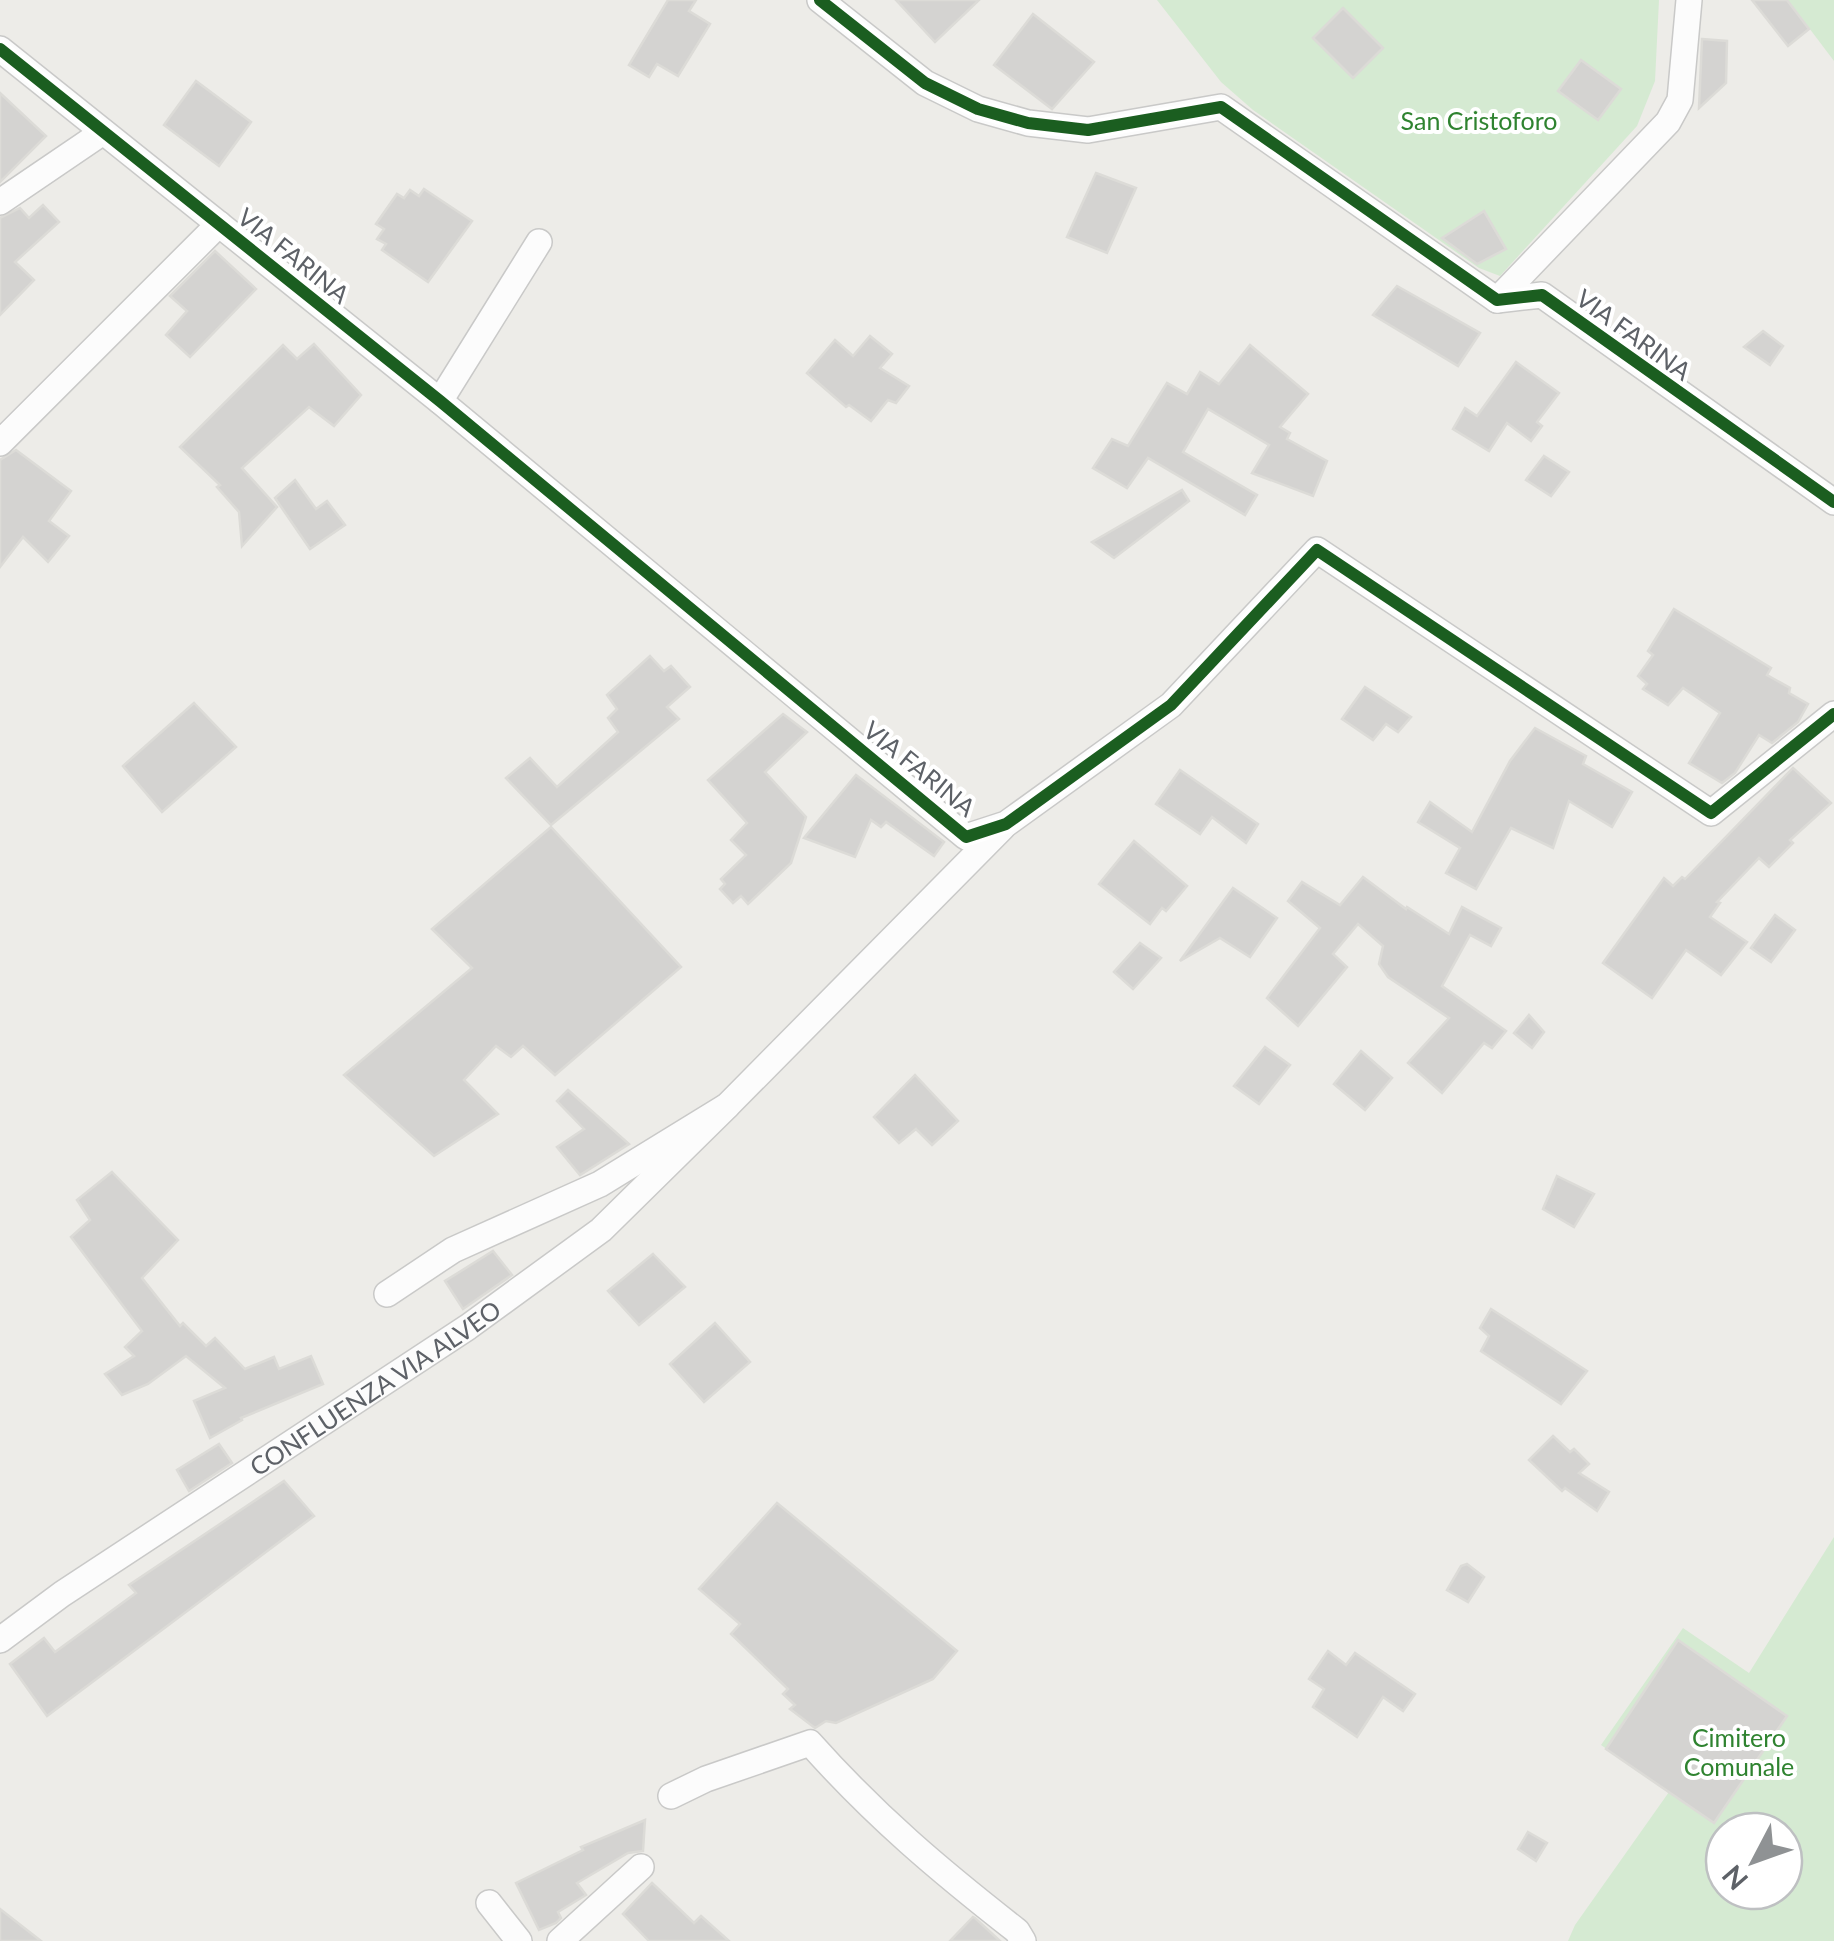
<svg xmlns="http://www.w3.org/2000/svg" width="1834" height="1941" viewBox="0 0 1834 1941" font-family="Lato,sans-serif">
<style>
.green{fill:#d5ead2;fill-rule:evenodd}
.building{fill:#d4d3d1;stroke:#dcdbd7;stroke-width:2.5}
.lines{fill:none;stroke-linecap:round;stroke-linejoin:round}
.minor-casing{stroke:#c9c9c8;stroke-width:28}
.minor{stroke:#fcfcfc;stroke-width:25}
.cycleway-casing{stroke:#fff;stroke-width:19}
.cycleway{stroke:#1b5e20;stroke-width:12}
.labels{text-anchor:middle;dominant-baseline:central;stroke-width:8;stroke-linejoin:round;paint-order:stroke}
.park-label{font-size:25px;fill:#2f8330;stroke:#fff}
.street-label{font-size:25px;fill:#5d6167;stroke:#fff}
</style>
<rect width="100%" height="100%" fill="#edece8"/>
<!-- green -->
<g class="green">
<polygon points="1157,0 1659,0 1655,81 1637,126 1500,276 1479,268 1253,110 1221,82"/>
<polygon points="1788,0 1834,0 1834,61"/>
<path d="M1834,1537V1941H1568L1575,1925L1669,1792L1601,1745L1683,1628L1749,1673ZM1724,1831H1784V1891H1724Z"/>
</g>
<!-- building -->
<g class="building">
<polygon points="668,0 696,0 689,11 710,24 678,76 657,64 649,77 629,65"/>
<polygon points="896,0 979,0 935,42"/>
<polygon points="1752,0 1787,0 1809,29 1788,46"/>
<polygon points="1343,8 1383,48 1353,78 1313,38"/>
<polygon points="1033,14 1094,62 1052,109 994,65"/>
<polygon points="1702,39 1727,41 1726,83 1699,108"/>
<polygon points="1581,60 1621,89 1598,120 1558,91"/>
<polygon points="196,81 251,122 219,166 164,125"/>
<polygon points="0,93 46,136 0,182"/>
<polygon points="1096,173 1136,188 1107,253 1067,237"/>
<polygon points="424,189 472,221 428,282 382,250 386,244 377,239 384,229 376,224 397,194 404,198 410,190 419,196"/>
<polygon points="43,205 59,222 15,262 34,280 0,315 0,218 20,208 29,218"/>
<polygon points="1484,211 1506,249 1477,264 1442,238"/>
<polygon points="215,251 256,289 190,357 166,335 187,311 170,296"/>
<polygon points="1397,286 1480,333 1458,366 1373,315"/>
<polygon points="1763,331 1783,346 1770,365 1744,347"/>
<polygon points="870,336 892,354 880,368 909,386 896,403 888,400 871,421 849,405 846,407 807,373 835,340 853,356"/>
<polygon points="314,344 361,395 334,426 309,407 242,468 277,507 242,546 239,512 217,487 220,485 180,447 283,345 297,359"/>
<polygon points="1250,345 1308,394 1280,427 1290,433 1287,439 1327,461 1313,496 1252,473 1269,445 1208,409 1183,452 1257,495 1245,515 1148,458 1127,488 1093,468 1112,439 1128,446 1167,383 1187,394 1200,372 1219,384"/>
<polygon points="1516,362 1559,393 1537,422 1542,426 1531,441 1507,423 1489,451 1453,429 1465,408 1477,416"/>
<polygon points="16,450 71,491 49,521 69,536 48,562 23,537 0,567 0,460"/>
<polygon points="1544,456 1569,472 1551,496 1526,480"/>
<polygon points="295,480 316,509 327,501 345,525 310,549 275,498"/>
<polygon points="1182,490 1189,501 1114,558 1092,542"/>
<polygon points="1674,609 1771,668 1767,675 1790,688 1789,693 1808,704 1798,722 1772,743 1759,735 1735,773 1722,783 1689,763 1720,713 1683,688 1668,705 1643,689 1647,684 1638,676 1653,655 1648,651"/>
<polygon points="650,656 664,671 671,666 690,687 667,707 679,719 551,825 506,778 530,758 557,787 618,732 608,718 617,709 607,695"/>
<polygon points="1365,687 1411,717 1398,732 1386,724 1373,740 1342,719"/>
<polygon points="194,703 236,747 162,812 123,766"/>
<polygon points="783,714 807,732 765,772 806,817 791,863 748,904 741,896 733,903 720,889 725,884 721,879 746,855 731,840 747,823 708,780"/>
<polygon points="1535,728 1586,756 1583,764 1632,792 1612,827 1569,801 1553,848 1511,828 1476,889 1446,873 1460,848 1418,822 1430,802 1472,832 1510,761"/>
<polygon points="1793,768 1831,803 1790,840 1793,843 1769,867 1759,858 1717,902 1720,903 1710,917 1747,942 1721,975 1686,950 1652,998 1603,963 1664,878 1673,886 1682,877 1685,879"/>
<polygon points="1180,770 1258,824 1246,843 1212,817 1200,834 1156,804"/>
<polygon points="856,775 944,842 934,856 886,822 881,827 871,820 855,857 804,838"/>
<polygon points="551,827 681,967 555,1075 523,1046 511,1057 496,1046 464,1080 498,1114 434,1156 344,1075 472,968 432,929"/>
<polygon points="1134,841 1187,886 1166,911 1162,908 1150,924 1099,884"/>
<polygon points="1363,877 1406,909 1407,907 1449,934 1462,907 1501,928 1491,946 1470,935 1442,986 1506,1031 1492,1048 1484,1043 1442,1093 1408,1063 1449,1018 1388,977 1379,964 1383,946 1358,924 1333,954 1347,967 1298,1026 1267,998 1320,928 1288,901 1302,882 1340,905"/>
<polygon points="1233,888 1277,918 1250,957 1220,938 1180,961"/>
<polygon points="1775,915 1795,930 1771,962 1751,948"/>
<polygon points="1140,943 1161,958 1133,989 1114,972"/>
<polygon points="1529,1015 1544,1032 1532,1048 1514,1033"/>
<polygon points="1265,1047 1290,1065 1259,1104 1234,1086"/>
<polygon points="1361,1051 1392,1078 1365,1110 1334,1084"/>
<polygon points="915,1075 958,1121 932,1145 916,1129 899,1143 874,1117"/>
<polygon points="568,1090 629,1144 580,1175 557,1147 584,1129 557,1101"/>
<polygon points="112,1172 178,1240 142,1278 180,1326 183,1323 206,1346 215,1338 245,1369 274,1357 279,1369 311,1356 323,1384 241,1418 242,1420 210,1438 194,1401 225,1388 186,1356 148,1384 122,1395 105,1374 134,1356 125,1347 142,1331 71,1237 90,1220 77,1200"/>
<polygon points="1557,1176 1594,1194 1574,1227 1543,1209"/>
<polygon points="493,1251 512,1275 463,1309 445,1281"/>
<polygon points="653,1254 685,1287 639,1325 608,1291"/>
<polygon points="1491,1309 1587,1371 1561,1404 1481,1351 1489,1336 1480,1328"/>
<polygon points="715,1323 750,1362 704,1402 670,1364"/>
<polygon points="1553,1436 1570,1452 1574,1449 1589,1464 1579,1473 1609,1492 1597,1511 1565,1488 1562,1491 1529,1460"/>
<polygon points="219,1444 232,1463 189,1491 177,1470"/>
<polygon points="284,1481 314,1516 47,1716 10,1664 44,1638 55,1652 136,1593 129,1585"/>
<polygon points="777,1503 957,1651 933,1679 836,1723 826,1721 815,1728 790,1709 795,1705 783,1694 788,1689 731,1634 740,1624 699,1589"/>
<polygon points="1467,1564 1484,1577 1468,1602 1447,1590 1461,1566"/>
<polygon points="1678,1640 1787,1716 1714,1823 1606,1749"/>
<polygon points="1328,1651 1346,1665 1355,1653 1415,1694 1403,1711 1383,1697 1357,1737 1313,1707 1324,1689 1309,1679"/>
<polygon points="645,1820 643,1851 628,1853 577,1883 586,1895 558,1912 561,1918 556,1923 539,1930 516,1883 583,1850 581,1847"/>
<polygon points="1528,1832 1547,1843 1536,1861 1518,1849"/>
<polygon points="652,1883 694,1923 701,1916 729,1941 649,1941 623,1914"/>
<polygon points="0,1909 41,1941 0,1941"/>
<polygon points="973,1917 975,1918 1000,1941 950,1941"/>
</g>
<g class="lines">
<defs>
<g id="minor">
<polyline points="820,0 925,83 978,109 1028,123 1088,130 1221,107 1497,300 1542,295 1834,502"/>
<polyline points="0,49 440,401 966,837 1006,824 1171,705 1317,550 1711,813 1834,714"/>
<polyline points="0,202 103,132"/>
<polyline points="1497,300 1668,122 1680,100 1689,0"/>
<polyline points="440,401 539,242"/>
<polyline points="0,443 219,224"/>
<polyline points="387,1294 453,1250 600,1184 727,1106 1002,828"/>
<path id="s1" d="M0,1640L62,1594L468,1327L601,1230L727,1106"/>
<path d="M671,1796L706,1779L810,1743C876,1817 939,1870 1017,1931L1023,1941"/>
<polyline points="489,1903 519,1941"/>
<polyline points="560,1941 641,1867"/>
</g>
</defs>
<!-- minor casing -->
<use href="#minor" class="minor-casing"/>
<!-- minor -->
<use href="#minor" class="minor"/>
<defs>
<g id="cycleway">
<polyline points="820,0 925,83 978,109 1028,123 1088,130 1221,107 1497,300 1542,295 1834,502"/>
<polyline points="0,49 440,401 966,837 1006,824 1171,705 1317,550 1711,813 1834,714"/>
</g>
</defs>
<!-- cycleway casing -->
<use href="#cycleway" class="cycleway-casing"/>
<!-- cycleway -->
<use href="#cycleway" class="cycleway"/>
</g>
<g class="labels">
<!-- park labels -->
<g class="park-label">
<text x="1479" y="120">San Cristoforo</text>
<text x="1739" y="1737">Cimitero<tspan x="1739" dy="29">Comunale</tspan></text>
</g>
<!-- street labels -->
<g class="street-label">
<text transform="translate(294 255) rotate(39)">VIA FARINA</text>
<text transform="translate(1634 334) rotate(36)">VIA FARINA</text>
<text transform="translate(920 768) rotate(39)">VIA FARINA</text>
<text stroke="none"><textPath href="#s1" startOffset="452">CONFLUENZA VIA ALVEO</textPath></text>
</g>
</g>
<!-- north arrow -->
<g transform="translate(1754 1861) rotate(229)"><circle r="48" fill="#ffffff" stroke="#bec0c2" stroke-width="2.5"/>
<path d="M0-8L18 38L0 25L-18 38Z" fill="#8f9294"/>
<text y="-15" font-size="28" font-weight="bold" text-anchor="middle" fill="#5d6167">N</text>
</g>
</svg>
